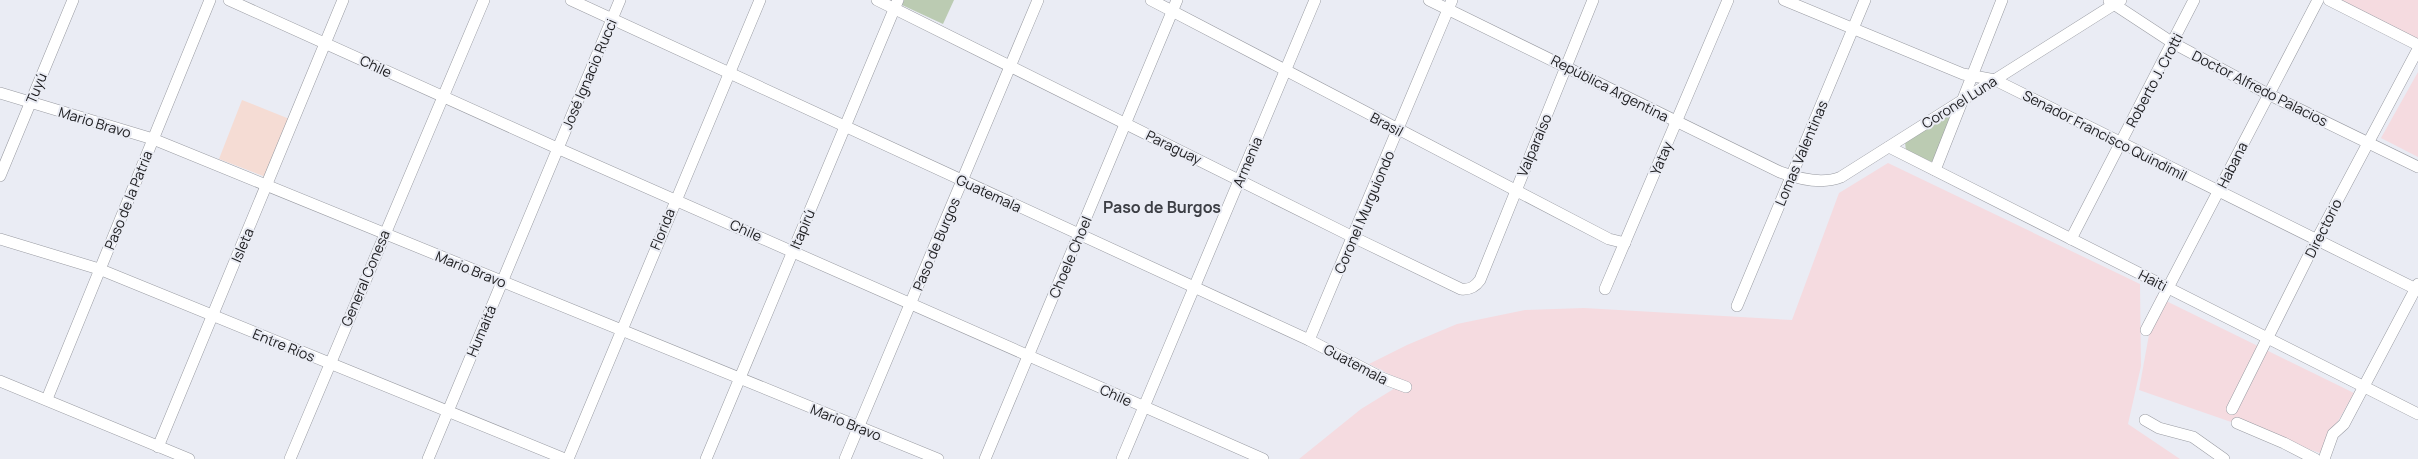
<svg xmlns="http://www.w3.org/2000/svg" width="2418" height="459" viewBox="0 0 2418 459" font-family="Manrope,sans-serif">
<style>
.industrial{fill:#f5dbe0}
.education{fill:#f5dcd4}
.green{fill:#bbcbb2}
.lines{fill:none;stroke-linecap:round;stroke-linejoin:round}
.minor-casing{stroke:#999ba2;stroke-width:12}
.minor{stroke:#fff;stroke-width:11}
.labels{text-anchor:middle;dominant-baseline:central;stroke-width:4;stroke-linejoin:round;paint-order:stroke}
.street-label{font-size:14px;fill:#202023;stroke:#eaecf4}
.quarter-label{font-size:16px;font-weight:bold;fill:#3c3e44;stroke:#eaecf4}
</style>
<rect width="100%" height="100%" fill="#eaecf4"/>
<!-- industrial -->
<g class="industrial">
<polygon points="2333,0 2418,0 2418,46"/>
<polygon points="2418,72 2418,157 2381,138"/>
<polygon points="1888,163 2140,284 2141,366 2128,424 2180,459 1299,459 1361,409 1405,382 1369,364 1407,345 1457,324 1525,310 1584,308 1792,320 1839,193"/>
<polygon points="2156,296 2354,393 2320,453 2139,390"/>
</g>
<!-- education -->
<polygon class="education" points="242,100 292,120 268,178 219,159"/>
<!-- green -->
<g class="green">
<polygon points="904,0 954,0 943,24 902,5"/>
<polygon points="1948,116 1951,118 1932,162 1906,151 1905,142"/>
</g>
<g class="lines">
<defs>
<g id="minor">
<polyline points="229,0 557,148 1263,459"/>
<polyline points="571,0 1309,340 1382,378 1406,387"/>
<path d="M877,0L1353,237L1461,289C1470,290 1475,287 1480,280L1593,0"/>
<polyline points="1151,0 1609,239 1625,243"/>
<path d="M1429,0L1780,172C1799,179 1822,185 1841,177L2121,0"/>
<polyline points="1784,0 1963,74 1995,80 2418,290"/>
<polyline points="2329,0 2418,45"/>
<polyline points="2109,1 2173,43 2268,94 2418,167"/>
<polyline points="0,93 153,139 938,459"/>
<polyline points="1889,147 2418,414"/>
<polyline points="1935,170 2002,0"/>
<polyline points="0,176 73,0"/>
<polyline points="0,239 99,269 565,459"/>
<polyline points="2071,239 2194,0"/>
<polyline points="1605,289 1728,0"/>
<polyline points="1737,306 1865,0"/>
<polyline points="2146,330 2318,0"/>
<polyline points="1309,340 1452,0"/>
<polyline points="0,381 189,459"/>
<polyline points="47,399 210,0"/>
<polyline points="2232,409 2317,239 2418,49"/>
<polyline points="2145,420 2159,428 2193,437 2224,459"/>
<polyline points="2237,423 2284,443 2315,459"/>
<polyline points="158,447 343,0"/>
<polyline points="290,459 484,0"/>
<polyline points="428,459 620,0"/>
<polyline points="568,459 760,0"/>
<polyline points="706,459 898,0"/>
<polyline points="845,459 1038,0"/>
<polyline points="985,459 1177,0"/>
<polyline points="1122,459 1315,0"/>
<polyline points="2324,459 2333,434 2344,424 2418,284"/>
</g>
</defs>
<!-- minor casing -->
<use href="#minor" class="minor-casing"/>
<!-- minor -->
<use href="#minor" class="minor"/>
</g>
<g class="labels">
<!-- street labels -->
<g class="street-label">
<text transform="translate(376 66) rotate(25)">Chile</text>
<text transform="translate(589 74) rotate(-67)">José Ignacio Rucci</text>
<text transform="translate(2154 80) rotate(-62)">Roberto J. Crotti</text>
<text transform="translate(36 88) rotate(-67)">Tuyú</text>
<text transform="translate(1610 88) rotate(27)">República Argentina</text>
<text transform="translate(2260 88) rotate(27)">Doctor Alfredo Palacios</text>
<text transform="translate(1959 102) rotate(-32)">Coronel Luna</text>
<text transform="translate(95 122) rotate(17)">Mario Bravo</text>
<text transform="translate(1387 124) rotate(28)">Brasil</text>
<text transform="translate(2105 135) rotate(27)">Senador Francisco Quindimil</text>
<text transform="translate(1534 145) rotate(-67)">Valparaíso</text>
<text transform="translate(1174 147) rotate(26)">Paraguay</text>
<text transform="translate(1801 153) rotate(-67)">Lomas Valentinas</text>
<text transform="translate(1661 158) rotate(-67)">Yatay</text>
<text transform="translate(1247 162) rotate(-67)">Armenia</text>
<text transform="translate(2232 165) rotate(-63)">Habana</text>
<text transform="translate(989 193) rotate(25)">Guatemala</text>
<text transform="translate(128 200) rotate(-68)">Paso de la Patria</text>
<text transform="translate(1364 212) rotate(-67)">Coronel Murguiondo</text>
<text transform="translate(2323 228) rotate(-63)">Directorio</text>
<text transform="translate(662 229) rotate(-68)">Florida</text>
<text transform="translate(802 229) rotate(-67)">Itapirú</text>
<text transform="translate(746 230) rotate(24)">Chile</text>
<text transform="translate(936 244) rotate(-67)">Paso de Burgos</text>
<text transform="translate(242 245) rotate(-67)">Isleta</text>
<text transform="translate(1070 257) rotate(-67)">Choele Choel</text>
<text transform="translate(471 269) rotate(22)">Mario Bravo</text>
<text transform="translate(365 278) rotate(-67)">General Conesa</text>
<text transform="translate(2153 280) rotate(27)">Haiti</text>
<text transform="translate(481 331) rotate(-67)">Humaitá</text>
<text transform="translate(284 345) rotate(22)">Entre Ríos</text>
<text transform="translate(1356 364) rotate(28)">Guatemala</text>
<text transform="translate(1116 395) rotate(24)">Chile</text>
<text transform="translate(846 422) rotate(22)">Mario Bravo</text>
</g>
<!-- quarter labels -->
<g class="quarter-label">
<text x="1162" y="207">Paso de Burgos</text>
</g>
</g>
</svg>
